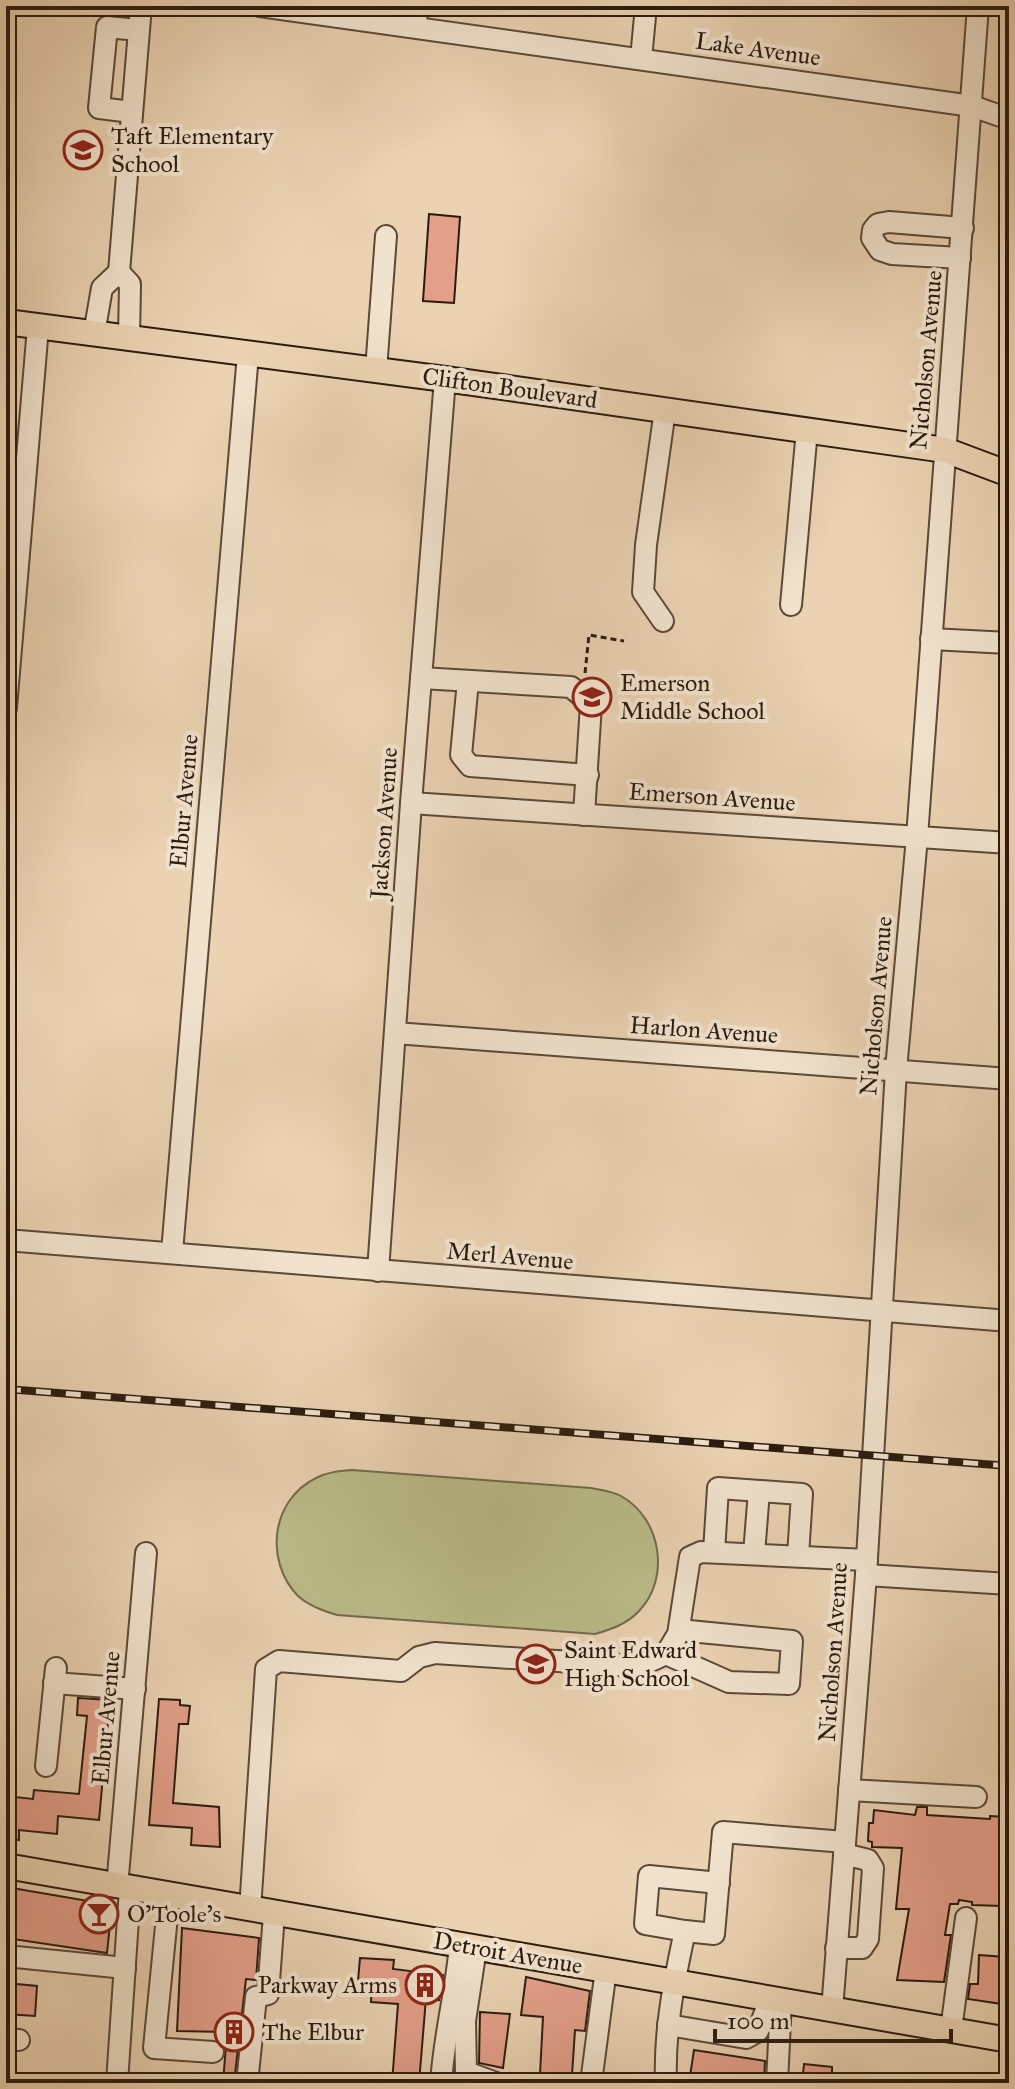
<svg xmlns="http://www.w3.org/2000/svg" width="1015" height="2089" viewBox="0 0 1015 2089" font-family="'IM FELL Great Primer',serif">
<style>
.green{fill:#babb89;stroke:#726b4c;stroke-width:2}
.building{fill:#e49f8b;stroke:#2b1b0e;stroke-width:2}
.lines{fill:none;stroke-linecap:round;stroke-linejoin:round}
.minor-casing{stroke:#5b4937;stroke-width:24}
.major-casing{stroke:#2b1b0e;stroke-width:28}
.path{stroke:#2b1b0e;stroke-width:3;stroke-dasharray:6 4;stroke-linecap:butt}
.minor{stroke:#f1e2cd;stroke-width:20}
.major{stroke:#ead2b2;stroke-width:24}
.rail-casing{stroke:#2b1b0e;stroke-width:8}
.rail{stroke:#f1e2cd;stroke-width:5;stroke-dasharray:15;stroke-linecap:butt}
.labels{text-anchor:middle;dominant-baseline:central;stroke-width:8;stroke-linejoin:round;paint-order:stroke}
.street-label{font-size:24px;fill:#2b1b0e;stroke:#f1e2cd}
.poi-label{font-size:24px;fill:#2b1b0e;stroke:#f1e2cd;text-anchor:start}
</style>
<rect width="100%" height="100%" fill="#ead2b2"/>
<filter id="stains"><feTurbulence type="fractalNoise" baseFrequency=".0025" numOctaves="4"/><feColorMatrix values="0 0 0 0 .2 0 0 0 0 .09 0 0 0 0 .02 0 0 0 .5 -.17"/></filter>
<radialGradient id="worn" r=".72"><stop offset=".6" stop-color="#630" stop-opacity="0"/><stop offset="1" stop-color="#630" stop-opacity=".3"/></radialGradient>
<!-- green -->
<path class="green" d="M352,1470L591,1488C601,1490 612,1491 621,1496C661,1518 671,1578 639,1611C627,1624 612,1629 595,1634L337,1615C323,1611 309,1606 298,1596C264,1561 271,1500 316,1478C327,1472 339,1471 352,1470Z"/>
<!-- building -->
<g class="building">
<polygon points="429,214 460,217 454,303 423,301"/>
<polygon points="78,1698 110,1700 99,1820 58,1816 57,1834 19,1830 19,1840 6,1838 6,1796 33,1799 34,1790 79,1794 87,1716 77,1715"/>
<polygon points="159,1699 180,1700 180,1705 190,1706 188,1724 179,1724 173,1803 219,1807 220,1847 191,1845 192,1828 149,1825"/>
<polygon points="917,1807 927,1807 927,1815 990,1819 990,1816 1009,1817 1009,1843 1007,1843 1002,1906 972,1905 972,1902 959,1900 958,1904 950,1904 945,1935 951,1935 944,1982 897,1980 909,1909 896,1909 902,1848 872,1847 872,1842 868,1841 869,1823 873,1823 874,1810 915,1815"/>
<polygon points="6,1887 112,1905 107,1953 6,1938"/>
<polygon points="182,1928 259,1938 256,1980 246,1979 234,2083 223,2083 227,2032 177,2031"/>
<polygon points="979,1955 1005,1957 1002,2004 968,1999 970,1984 978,1984"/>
<polygon points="360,1958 394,1960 393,1969 443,1975 439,2000 426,1998 419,2083 392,2083 398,2004 371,2002 372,1982 358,1981"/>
<polygon points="526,1977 590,1991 585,2031 575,2030 572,2075 540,2074 543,2017 521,2015"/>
<polygon points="6,1983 37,1986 35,2016 6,2014"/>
<polygon points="480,2012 510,2014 503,2068 479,2063"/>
<polygon points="694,2050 765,2061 764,2083 689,2083"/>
<polygon points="804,2064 832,2067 832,2083 802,2083"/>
</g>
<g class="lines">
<defs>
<g id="minor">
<polyline points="260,6 972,106 1009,119"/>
<polyline points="415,27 418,6"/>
<polyline points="641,59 646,6"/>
<polyline points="132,112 99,108 107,27 138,30"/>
<polyline points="960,258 892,254 880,250 872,238 873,230 878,224 889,222 963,228"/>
<polyline points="119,272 141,6"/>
<polyline points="119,272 130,284 129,338"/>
<polyline points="94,334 102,288 119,272"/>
<polyline points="376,370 386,236"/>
<polyline points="791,605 807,430"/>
<polyline points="663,621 643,592 646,545 665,410"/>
<polyline points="931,639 1009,643"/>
<polyline points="421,678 571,687 591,704 584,815"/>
<polyline points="468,681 461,755 470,766 588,775"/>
<polyline points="6,708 38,327"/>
<polyline points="411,803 1009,843"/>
<polyline points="395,1033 1009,1079"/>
<polyline points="6,1240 1009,1321"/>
<polyline points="172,1252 248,354"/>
<polyline points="378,1271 411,803 445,379"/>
<polyline points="714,1552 718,1488 802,1494 798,1556"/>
<polyline points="754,1554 759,1491"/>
<polyline points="866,1575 1009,1584"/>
<polyline points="666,1654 729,1682 789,1684 792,1641 679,1630"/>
<polyline points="54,1683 135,1689"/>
<polyline points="46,1766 56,1668"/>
<polyline points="849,1790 976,1797"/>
<polyline points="117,1887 146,1553"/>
<polyline points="169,1896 154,2048 213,2052"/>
<polyline points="250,1910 266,1669 279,1661 401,1671 419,1657 435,1653 633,1666 651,1661 666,1654 678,1634 690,1557 701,1552 867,1560"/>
<polyline points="685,1931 645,1924 649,1876 719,1883"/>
<polyline points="476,1948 465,2021 466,2072 496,2083"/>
<polyline points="836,1948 862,1948 868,1939 873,1868 868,1860 844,1854"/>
<polyline points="6,1956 125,1968"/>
<polyline points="832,2010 866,1575 896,1070 917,837 978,6"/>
<polyline points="668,2025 746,2038 758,2031 770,1999"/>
<polyline points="951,2030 966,1918"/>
<polyline points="6,2039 19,2040"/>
<polyline points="117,2083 130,1889"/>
<polyline points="247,2083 256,1997 268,1994 274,1914"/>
<path d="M441,2083C444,2036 456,1992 460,1945"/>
<polyline points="591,2083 606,1969"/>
<path d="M666,2083C664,2031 674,1981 685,1931L714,1934L723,1832L845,1842"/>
<polyline points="777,2083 781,2001"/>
</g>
<g id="major">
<polyline points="6,322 445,379 945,450 1009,474"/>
<polyline points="6,1866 1009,2040"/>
</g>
</defs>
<!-- minor casing -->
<use href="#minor" class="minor-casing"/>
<!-- major casing -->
<use href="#major" class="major-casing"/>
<!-- path -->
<polyline class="path" points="585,673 589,635 624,641"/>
<!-- minor -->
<use href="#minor" class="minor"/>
<!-- major -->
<use href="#major" class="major"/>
<defs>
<polyline id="rail" points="6,1389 1009,1466"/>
</defs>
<!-- rail casing -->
<use href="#rail" class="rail-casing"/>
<!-- rail -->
<use href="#rail" class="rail"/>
</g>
<!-- icons -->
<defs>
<symbol id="school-ring" viewBox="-11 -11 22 22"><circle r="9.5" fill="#f1e2cd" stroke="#8f2418" stroke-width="1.5"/><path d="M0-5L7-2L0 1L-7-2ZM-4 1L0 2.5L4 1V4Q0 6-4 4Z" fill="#8f2418"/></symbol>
<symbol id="bar-ring" viewBox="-11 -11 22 22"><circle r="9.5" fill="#f1e2cd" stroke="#8f2418" stroke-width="1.5"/><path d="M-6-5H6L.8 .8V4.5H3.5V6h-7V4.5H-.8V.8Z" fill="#8f2418"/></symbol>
<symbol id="building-ring" viewBox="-11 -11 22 22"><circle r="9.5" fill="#f1e2cd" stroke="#8f2418" stroke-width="1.5"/><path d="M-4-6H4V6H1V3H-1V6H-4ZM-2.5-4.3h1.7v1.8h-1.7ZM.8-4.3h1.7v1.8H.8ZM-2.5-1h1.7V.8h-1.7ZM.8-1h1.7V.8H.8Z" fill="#8f2418"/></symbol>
</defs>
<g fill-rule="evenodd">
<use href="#school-ring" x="61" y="128" width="44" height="44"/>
<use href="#school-ring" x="570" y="675" width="44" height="44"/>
<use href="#school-ring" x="514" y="1642" width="44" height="44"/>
<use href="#bar-ring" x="77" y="1892" width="44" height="44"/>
<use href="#building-ring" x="403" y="1963" width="44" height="44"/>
<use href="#building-ring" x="212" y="2010" width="44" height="44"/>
</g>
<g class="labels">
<!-- street labels -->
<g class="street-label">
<text transform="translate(758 49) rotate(8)">Lake Avenue</text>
<text transform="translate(926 360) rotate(-85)">Nicholson Avenue</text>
<text transform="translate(510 388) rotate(8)">Clifton Boulevard</text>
<text transform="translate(712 797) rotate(4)">Emerson Avenue</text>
<text transform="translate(184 801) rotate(-85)">Elbur Avenue</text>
<text transform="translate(384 823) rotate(-86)">Jackson Avenue</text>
<text transform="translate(876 1006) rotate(-85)">Nicholson Avenue</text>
<text transform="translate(704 1030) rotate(4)">Harlon Avenue</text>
<text transform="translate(510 1256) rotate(5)">Merl Avenue</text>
<text transform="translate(833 1652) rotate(-86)">Nicholson Avenue</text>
<text transform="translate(106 1718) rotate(-85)">Elbur Avenue</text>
<text transform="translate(508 1953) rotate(10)">Detroit Avenue</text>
</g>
<!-- poi labels -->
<g class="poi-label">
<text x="111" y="136">Taft Elementary<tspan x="111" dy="28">School</tspan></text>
<text x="620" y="683">Emerson<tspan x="620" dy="28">Middle School</tspan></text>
<text x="564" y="1650">Saint Edward<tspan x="564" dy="28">High School</tspan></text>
<text x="127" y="1914">O'Toole's</text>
<text x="397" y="1985" text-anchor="end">Parkway Arms</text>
<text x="262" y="2032">The Elbur</text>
</g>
</g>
<!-- margin -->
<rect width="1015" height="2089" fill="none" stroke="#ead2b2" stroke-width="32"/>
<rect x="8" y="8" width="999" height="2073" fill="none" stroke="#2b1b0e" stroke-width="4"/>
<rect x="16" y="16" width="983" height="2057" fill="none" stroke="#2b1b0e" stroke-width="2"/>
<!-- scale -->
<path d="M715 2029v12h236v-12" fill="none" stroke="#2b1b0e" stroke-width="4"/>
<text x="727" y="2029" font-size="24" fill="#2b1b0e" stroke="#f1e2cd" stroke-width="6" paint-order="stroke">100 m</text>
<rect width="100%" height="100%" filter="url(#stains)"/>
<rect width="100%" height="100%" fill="url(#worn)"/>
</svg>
